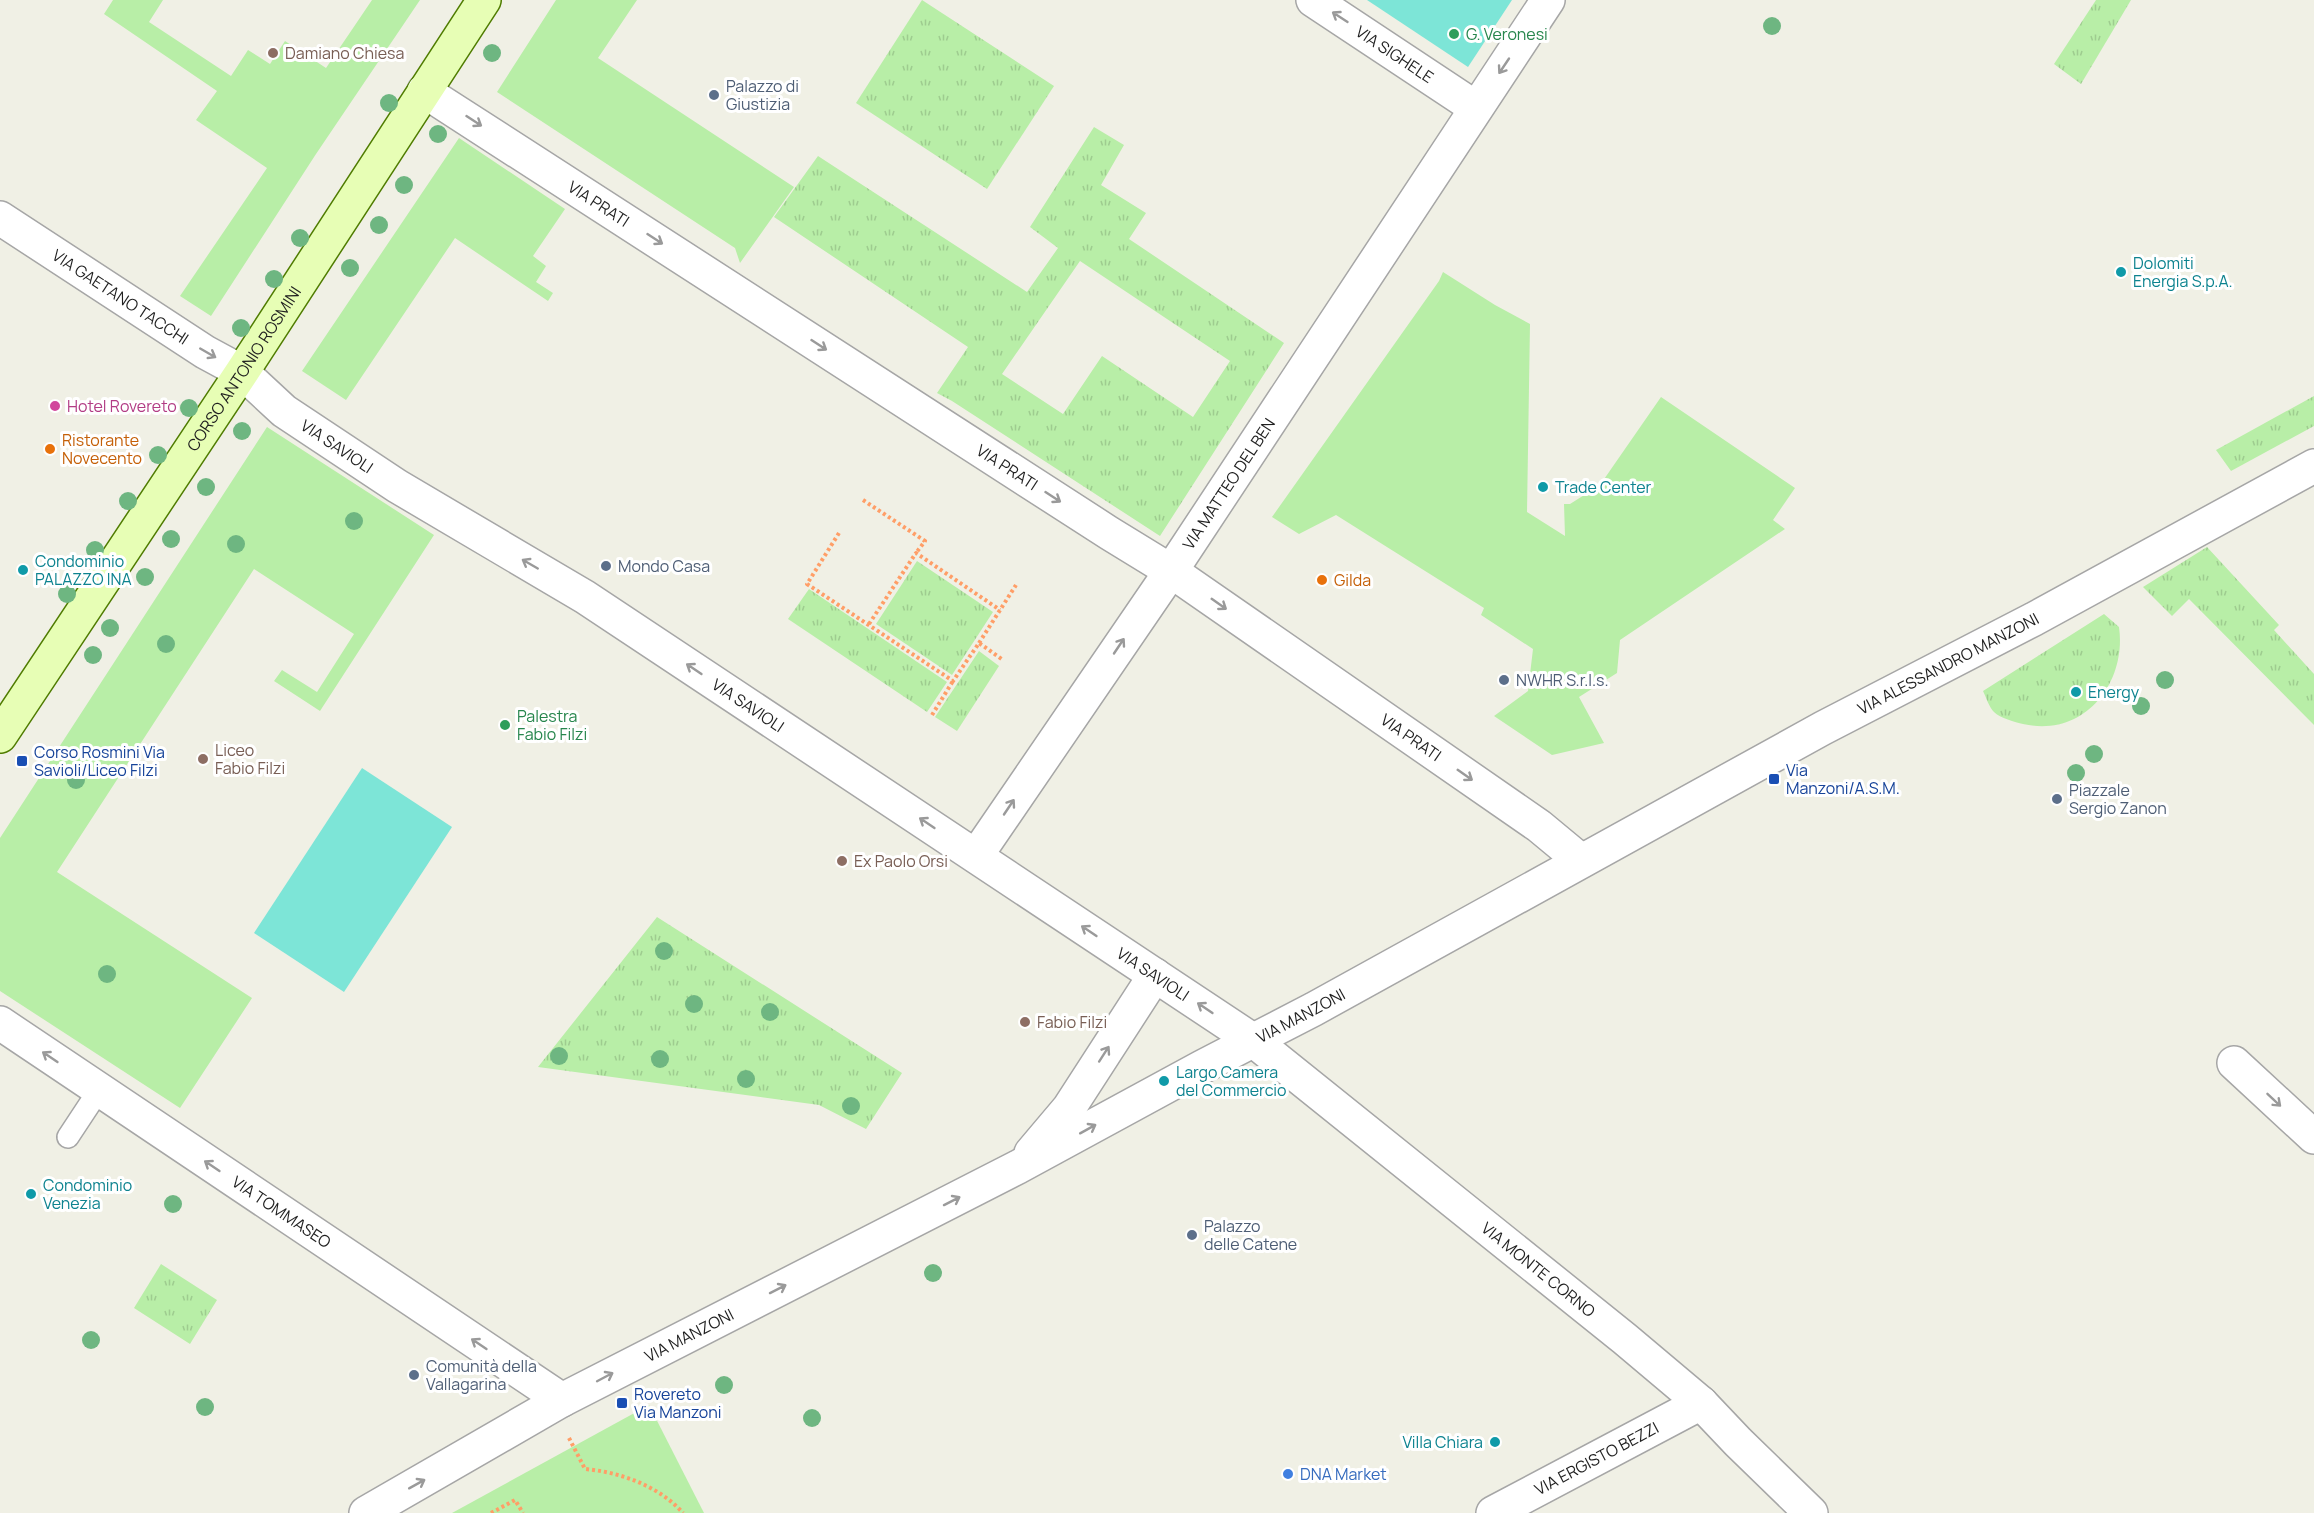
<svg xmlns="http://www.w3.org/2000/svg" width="2314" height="1513" viewBox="0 0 2314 1513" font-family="Manrope,sans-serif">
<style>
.grass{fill:url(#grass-tufts);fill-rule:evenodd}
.garden{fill:#b8eea7}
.pitch{fill:#7de5d7}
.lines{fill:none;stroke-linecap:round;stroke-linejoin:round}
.lane-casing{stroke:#a6a6a6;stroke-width:24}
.street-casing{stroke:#a6a6a6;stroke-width:36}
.secondary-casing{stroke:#4f7c00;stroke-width:36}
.path{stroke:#ff9e67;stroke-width:4;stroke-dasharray:3 3;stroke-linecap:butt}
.lane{stroke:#fff;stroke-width:21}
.street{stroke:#fff;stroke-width:33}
.secondary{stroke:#e7feb5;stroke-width:33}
.tree{fill:#6eb681}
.oneway{stroke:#9a9a9a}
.leisure-dot{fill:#2e9e5b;stroke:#fff;stroke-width:2}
.education-dot{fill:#8d6e63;stroke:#fff;stroke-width:2}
.service-dot{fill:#5c6f8a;stroke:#fff;stroke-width:2}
.culture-dot{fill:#0f9aa8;stroke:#fff;stroke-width:2}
.hotel-dot{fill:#d1479c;stroke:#fff;stroke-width:2}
.food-dot{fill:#e8710a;stroke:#fff;stroke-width:2}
.transit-dot{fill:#1a4fb4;stroke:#fff;stroke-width:2}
.shop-dot{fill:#3f7fe0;stroke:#fff;stroke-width:2}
.labels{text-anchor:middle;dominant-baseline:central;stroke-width:6;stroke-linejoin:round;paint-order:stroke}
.leisure-label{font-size:16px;fill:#27864d;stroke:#fff;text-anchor:start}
.education-label{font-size:16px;fill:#785e54;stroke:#fff;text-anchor:start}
.street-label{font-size:16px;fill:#1f1f1f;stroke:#fff}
.service-label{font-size:16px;fill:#4e5e75;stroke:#fff;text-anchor:start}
.culture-label{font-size:16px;fill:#0d838f;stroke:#fff;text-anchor:start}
.hotel-label{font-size:16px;fill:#b23c85;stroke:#fff;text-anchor:start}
.food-label{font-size:16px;fill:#c56008;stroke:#fff;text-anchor:start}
.transit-label{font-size:16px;fill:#164399;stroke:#fff;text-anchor:start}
.shop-label{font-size:16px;fill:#366cbe;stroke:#fff;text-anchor:start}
</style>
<defs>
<pattern id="grass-tufts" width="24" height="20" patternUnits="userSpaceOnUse" patternTransform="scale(1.5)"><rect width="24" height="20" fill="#b8eea7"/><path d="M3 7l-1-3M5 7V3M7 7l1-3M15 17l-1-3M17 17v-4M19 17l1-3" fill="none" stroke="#9ecc8f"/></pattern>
</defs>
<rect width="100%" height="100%" fill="#f0f0e5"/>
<!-- grass -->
<g class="grass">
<polygon points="922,0 1054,86 987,189 856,103"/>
<polygon points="2096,0 2131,0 2081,84 2054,64"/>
<path d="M1094,127L1124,145L1101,185L1146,213L1129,239L1284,343L1160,536L952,401L937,393L968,347L774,217L818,156L1027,292L1058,248L1030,227ZM1080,261L1230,361L1193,417L1102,356L1063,414L1002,374Z"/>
<polygon points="2314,396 2314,426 2231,471 2216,450"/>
<polygon points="2207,547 2279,625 2274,630 2314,674 2314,725 2189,599 2172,616 2143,587"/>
<polygon points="917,561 993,612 952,675 876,624"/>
<polygon points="809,589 947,682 927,712 788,619"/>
<path d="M2104,614L2119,627C2127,683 2084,738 2023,724C2015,722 2000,718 1994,712C1989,707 1986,697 1983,691Z"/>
<polygon points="979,651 999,666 957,731 935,717"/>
<polygon points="657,917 902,1073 866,1129 819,1105 538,1067"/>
<polygon points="161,1264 217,1300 190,1344 134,1308"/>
</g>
<!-- garden -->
<g class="garden">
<polygon points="113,0 163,0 149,22 231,76 248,50 270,64 285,41 326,68 372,0 420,0 316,154 211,316 180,296 267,168 196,120 217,91 104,14"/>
<polygon points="556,0 637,0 598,58 794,187 740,263 735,248 497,92"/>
<polygon points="459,138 565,209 533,256 546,266 536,282 553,293 548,301 455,238 346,400 302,371"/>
<polygon points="1443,272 1495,305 1530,324 1527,512 1565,536 1564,504 1570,504 1600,485 1661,397 1795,488 1773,520 1785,529 1620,640 1617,673 1579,697 1604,743 1552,755 1494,716 1528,691 1533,649 1481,615 1484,608 1336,515 1299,534 1272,517 1439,281"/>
<polygon points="267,427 434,535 320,711 274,681 282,670 317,692 354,634 254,569 57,872 252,998 180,1108 0,991 0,838"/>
<polygon points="649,1405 704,1513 452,1513"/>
</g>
<!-- pitch -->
<g class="pitch">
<polygon points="1367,0 1512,0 1468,67"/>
<polygon points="362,768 452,827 344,992 254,933"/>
</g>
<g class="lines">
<defs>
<polyline id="lane" points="68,1137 99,1090"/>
<g id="street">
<path id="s1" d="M1313,0L1476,108"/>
<path id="s2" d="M424,91L1109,533L1171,571L1539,826L1580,860"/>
<path id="s3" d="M0,218L205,352L242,372L284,411L397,486L585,597L1254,1041L1625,1339L1701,1403L1738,1442L1811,1513"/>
<path id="s4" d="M976,856L1171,571L1548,0"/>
<path id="s5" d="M0,1023L562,1400"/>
<polyline points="2234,1063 2314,1137"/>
<polyline points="1031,1153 1069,1108 1155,975"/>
<path id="s6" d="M366,1513L562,1400L1018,1167L1202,1067L1314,1009L1823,728L2034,619L2314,466"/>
<path id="s7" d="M1493,1513L1701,1403"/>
</g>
<g id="secondary">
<path id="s8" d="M0,736L242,372L484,0"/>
</g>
</defs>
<!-- lane casing -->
<use href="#lane" class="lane-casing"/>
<!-- street casing -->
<use href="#street" class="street-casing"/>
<!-- secondary casing -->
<use href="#secondary" class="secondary-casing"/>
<!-- path -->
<g class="path">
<polyline points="863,500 925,541 916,553"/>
<polyline points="839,533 807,584 953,681 979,643 1003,660"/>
<polyline points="869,624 916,553 1000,610"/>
<polyline points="979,643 1016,585"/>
<polyline points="932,715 953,681"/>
<path d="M569,1438L585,1469C620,1472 659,1486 683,1513"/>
<polyline points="491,1513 515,1500 523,1513"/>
</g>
<!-- lane -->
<use href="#lane" class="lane"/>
<!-- street -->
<use href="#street" class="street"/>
<!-- secondary -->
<use href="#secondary" class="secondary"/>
</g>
<!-- trees -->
<g class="tree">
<circle cx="1772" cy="26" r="9"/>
<circle cx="492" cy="53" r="9"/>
<circle cx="389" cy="103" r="9"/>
<circle cx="438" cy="134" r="9"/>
<circle cx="404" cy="185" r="9"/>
<circle cx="379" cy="225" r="9"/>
<circle cx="300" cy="238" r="9"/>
<circle cx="350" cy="268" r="9"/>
<circle cx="274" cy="279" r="9"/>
<circle cx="241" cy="328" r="9"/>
<circle cx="189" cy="408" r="9"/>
<circle cx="242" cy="431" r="9"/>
<circle cx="158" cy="455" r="9"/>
<circle cx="206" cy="487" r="9"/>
<circle cx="128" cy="501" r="9"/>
<circle cx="354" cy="521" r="9"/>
<circle cx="171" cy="539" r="9"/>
<circle cx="236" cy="544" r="9"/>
<circle cx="95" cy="550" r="9"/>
<circle cx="145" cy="577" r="9"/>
<circle cx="67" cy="594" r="9"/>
<circle cx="110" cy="628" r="9"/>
<circle cx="166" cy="644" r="9"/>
<circle cx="93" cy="655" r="9"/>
<circle cx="2165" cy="680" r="9"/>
<circle cx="2141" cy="706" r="9"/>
<circle cx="2094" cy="754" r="9"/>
<circle cx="2076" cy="773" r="9"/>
<circle cx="76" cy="780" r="9"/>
<circle cx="664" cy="951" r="9"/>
<circle cx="107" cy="974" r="9"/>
<circle cx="694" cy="1004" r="9"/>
<circle cx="770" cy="1012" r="9"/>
<circle cx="559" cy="1056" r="9"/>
<circle cx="660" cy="1059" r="9"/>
<circle cx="746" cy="1079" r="9"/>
<circle cx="851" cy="1106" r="9"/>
<circle cx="173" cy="1204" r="9"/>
<circle cx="933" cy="1273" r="9"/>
<circle cx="91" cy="1340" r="9"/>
<circle cx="724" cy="1385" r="9"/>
<circle cx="205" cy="1407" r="9"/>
<circle cx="812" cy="1418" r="9"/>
</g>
<!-- one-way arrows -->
<defs><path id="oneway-shaft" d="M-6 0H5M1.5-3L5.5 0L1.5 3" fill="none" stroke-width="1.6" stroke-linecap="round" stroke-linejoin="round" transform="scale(1.5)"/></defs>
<g class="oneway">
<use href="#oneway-shaft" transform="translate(1340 17) rotate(-147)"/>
<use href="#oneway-shaft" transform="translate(1504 66) rotate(124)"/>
<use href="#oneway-shaft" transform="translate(474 121) rotate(33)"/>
<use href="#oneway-shaft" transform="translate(655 239) rotate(33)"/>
<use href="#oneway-shaft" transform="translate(819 345) rotate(33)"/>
<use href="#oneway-shaft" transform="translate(208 353) rotate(30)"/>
<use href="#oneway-shaft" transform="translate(1053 497) rotate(33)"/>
<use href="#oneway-shaft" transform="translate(530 564) rotate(-150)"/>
<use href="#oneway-shaft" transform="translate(1219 604) rotate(35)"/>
<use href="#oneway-shaft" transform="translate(1119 646) rotate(-56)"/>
<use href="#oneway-shaft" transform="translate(694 669) rotate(-146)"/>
<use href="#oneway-shaft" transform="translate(1465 775) rotate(35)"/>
<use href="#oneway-shaft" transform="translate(1009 807) rotate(-56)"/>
<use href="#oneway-shaft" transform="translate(927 823) rotate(-146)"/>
<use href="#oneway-shaft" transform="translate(1089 931) rotate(-146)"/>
<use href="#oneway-shaft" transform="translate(1205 1008) rotate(-146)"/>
<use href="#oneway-shaft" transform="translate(1104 1054) rotate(-57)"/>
<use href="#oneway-shaft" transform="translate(50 1057) rotate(-146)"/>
<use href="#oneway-shaft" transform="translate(2274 1100) rotate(43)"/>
<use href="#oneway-shaft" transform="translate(1088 1129) rotate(-29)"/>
<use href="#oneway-shaft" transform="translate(212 1166) rotate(-146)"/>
<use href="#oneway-shaft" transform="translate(952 1201) rotate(-27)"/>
<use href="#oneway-shaft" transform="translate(778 1289) rotate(-27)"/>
<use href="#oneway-shaft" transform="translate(479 1344) rotate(-146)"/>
<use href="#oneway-shaft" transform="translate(605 1377) rotate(-28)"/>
<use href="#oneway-shaft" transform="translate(417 1484) rotate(-29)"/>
</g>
<!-- markers -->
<g class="leisure-dot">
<circle cx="1454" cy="34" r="6"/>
<circle cx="505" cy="725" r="6"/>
</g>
<g class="education-dot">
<circle cx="273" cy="53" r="6"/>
<circle cx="203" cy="759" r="6"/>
<circle cx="842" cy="861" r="6"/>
<circle cx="1025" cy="1022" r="6"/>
</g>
<g class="service-dot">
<circle cx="714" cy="95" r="6"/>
<circle cx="606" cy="566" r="6"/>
<circle cx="1504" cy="680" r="6"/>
<circle cx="2057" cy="799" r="6"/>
<circle cx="1192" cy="1235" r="6"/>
<circle cx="414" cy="1375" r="6"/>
</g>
<g class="culture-dot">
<circle cx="2121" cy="272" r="6"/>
<circle cx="1543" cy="487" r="6"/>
<circle cx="23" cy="570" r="6"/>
<circle cx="2076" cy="692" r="6"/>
<circle cx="1164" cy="1081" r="6"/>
<circle cx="31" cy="1194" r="6"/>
<circle cx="1495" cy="1442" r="6"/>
</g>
<circle class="hotel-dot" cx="55" cy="406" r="6"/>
<g class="food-dot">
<circle cx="50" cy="449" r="6"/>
<circle cx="1322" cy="580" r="6"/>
</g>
<g class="transit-dot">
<rect x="16" y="755" width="12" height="12" rx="3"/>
<rect x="1768" y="773" width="12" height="12" rx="3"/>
<rect x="616" y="1397" width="12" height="12" rx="3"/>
</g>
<circle class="shop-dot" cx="1288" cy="1474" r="6"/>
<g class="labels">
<!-- leisure labels -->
<g class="leisure-label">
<text x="1466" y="34">G. Veronesi</text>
<text x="517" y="716">Palestra<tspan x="517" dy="18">Fabio Filzi</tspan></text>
</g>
<!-- education labels -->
<g class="education-label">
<text x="285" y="53">Damiano Chiesa</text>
<text x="215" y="750">Liceo<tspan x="215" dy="18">Fabio Filzi</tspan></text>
<text x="854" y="861">Ex Paolo Orsi</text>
<text x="1037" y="1022">Fabio Filzi</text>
</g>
<!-- street labels -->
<g class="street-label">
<text stroke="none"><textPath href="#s1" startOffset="98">VIA SIGHELE</textPath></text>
<text stroke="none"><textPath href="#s2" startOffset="208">VIA PRATI</textPath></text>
<text stroke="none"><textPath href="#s3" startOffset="144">VIA GAETANO TACCHI</textPath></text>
<text stroke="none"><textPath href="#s8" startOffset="441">CORSO ANTONIO ROSMINI</textPath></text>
<text stroke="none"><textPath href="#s3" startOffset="408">VIA SAVIOLI</textPath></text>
<text stroke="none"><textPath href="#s2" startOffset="694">VIA PRATI</textPath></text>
<text stroke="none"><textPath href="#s4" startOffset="450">VIA MATTEO DEL BEN</textPath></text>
<text stroke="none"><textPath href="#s6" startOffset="1796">VIA ALESSANDRO MANZONI</textPath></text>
<text stroke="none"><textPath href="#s3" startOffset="894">VIA SAVIOLI</textPath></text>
<text stroke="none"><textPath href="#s2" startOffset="1180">VIA PRATI</textPath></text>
<text stroke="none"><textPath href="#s3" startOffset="1380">VIA SAVIOLI</textPath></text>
<text stroke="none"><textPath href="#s6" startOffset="1059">VIA MANZONI</textPath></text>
<text stroke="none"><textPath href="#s5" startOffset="339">VIA TOMMASEO</textPath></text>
<text stroke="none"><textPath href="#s3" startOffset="1866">VIA MONTE CORNO</textPath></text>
<text stroke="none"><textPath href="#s6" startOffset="369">VIA MANZONI</textPath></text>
<text stroke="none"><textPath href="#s7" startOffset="117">VIA ERGISTO BEZZI</textPath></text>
</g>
<!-- service labels -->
<g class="service-label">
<text x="726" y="86">Palazzo di<tspan x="726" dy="18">Giustizia</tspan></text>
<text x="618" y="566">Mondo Casa</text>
<text x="1516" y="680">NWHR S.r.l.s.</text>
<text x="2069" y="790">Piazzale<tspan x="2069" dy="18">Sergio Zanon</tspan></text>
<text x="1204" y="1226">Palazzo<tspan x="1204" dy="18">delle Catene</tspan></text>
<text x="426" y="1366">Comunità della<tspan x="426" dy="18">Vallagarina</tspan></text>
</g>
<!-- culture labels -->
<g class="culture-label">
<text x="2133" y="263">Dolomiti<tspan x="2133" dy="18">Energia S.p.A.</tspan></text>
<text x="1555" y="487">Trade Center</text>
<text x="35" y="561">Condominio<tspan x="35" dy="18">PALAZZO INA</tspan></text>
<text x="2088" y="692">Energy</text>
<text x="1176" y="1072">Largo Camera<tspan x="1176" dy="18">del Commercio</tspan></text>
<text x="43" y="1185">Condominio<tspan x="43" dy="18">Venezia</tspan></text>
<text x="1483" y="1442" text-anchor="end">Villa Chiara</text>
</g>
<!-- hotel labels -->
<g class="hotel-label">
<text x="67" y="406">Hotel Rovereto</text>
</g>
<!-- food labels -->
<g class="food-label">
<text x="62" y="440">Ristorante<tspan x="62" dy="18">Novecento</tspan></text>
<text x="1334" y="580">Gilda</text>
</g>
<!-- transit labels -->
<g class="transit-label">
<text x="34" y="752">Corso Rosmini Via<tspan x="34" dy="18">Savioli/Liceo Filzi</tspan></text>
<text x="1786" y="770">Via<tspan x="1786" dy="18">Manzoni/A.S.M.</tspan></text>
<text x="634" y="1394">Rovereto<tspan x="634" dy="18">Via Manzoni</tspan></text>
</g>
<!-- shop labels -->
<g class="shop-label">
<text x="1300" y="1474">DNA Market</text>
</g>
</g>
</svg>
